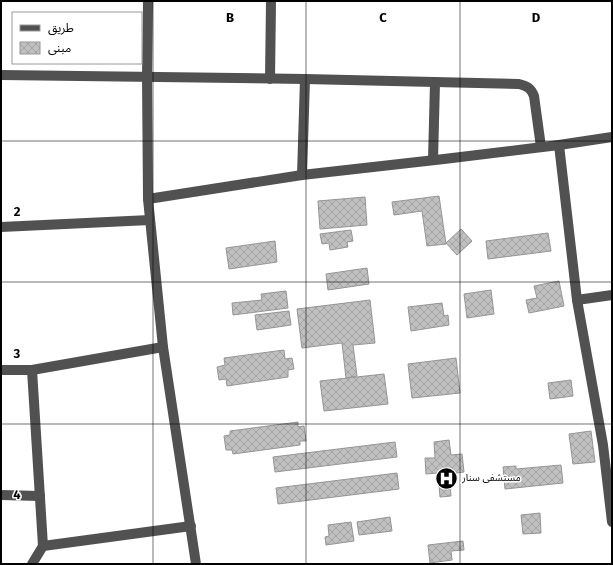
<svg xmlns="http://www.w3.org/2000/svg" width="613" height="565" viewBox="0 0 613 565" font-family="'Fira Sans','Noto Sans Arabic',sans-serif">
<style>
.building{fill:url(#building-cross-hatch);stroke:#959595}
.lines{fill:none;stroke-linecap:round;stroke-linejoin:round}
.minor{stroke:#515151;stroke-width:10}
.grid{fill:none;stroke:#000;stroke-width:1;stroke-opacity:0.55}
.labels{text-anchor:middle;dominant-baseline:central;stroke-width:3;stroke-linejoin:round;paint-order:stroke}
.poi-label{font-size:10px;fill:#000;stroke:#fff;text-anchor:start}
.grid-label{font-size:13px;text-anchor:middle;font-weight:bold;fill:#000;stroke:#fff;stroke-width:3;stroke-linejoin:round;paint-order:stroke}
</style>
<defs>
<pattern id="building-cross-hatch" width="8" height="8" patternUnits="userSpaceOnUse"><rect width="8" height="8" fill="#c0c0c0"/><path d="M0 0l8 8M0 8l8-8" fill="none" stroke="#a3a3a3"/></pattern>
</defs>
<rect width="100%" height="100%" fill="#fff"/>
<!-- building -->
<g class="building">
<polygon points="439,196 446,244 427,246 422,211 394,215 392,202"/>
<polygon points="365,197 367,225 320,229 318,201"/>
<polygon points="461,229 472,241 457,255 446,243"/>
<polygon points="351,230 353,241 347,242 348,247 330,250 329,243 322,244 320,234"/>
<polygon points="548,233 551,251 488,259 486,241"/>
<polygon points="275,241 277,262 229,269 226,248"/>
<polygon points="367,268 369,284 328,290 326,274"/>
<polygon points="559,281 564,306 529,313 526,300 537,298 534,286"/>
<polygon points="491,290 494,314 467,318 464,294"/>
<polygon points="286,291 288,308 233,315 232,303 262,300 261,294"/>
<polygon points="370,300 375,343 353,345 357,376 346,378 342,343 302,348 297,309"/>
<polygon points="442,303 444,316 448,315 449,325 411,331 408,307"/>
<polygon points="289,311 291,325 257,330 255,315"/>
<polygon points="284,350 285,359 292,358 294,369 288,370 288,377 227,386 226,379 219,380 217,367 225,365 224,358"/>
<polygon points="456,358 460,393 412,398 408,364"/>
<polygon points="384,374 388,404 324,411 320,381"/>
<polygon points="571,380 573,396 550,399 548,383"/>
<polygon points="298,422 298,427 304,426 306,441 300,441 300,445 233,454 232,450 226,450 224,436 230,435 230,431"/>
<polygon points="591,431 595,462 573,464 569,434"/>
<polygon points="449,440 451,455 462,454 464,472 449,474 451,496 440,497 438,473 426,474 425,458 435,458 434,442"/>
<polygon points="395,442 397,457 275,472 273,457"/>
<polygon points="561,465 563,483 505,489 503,467 516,466 516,469"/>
<polygon points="397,473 399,489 278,504 276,488"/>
<polygon points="540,513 541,533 523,534 521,515"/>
<polygon points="390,517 392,531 359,535 357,522"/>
<polygon points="351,522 354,541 326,545 325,537 329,536 328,525"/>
<polygon points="463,541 464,550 451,551 452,560 430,563 428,545"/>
</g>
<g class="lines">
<!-- minor -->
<g class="minor">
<polyline points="148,1 147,77 148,199 163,347 196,564"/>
<path d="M1,75L305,79L519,84C527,86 531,88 534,96L541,147"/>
<polyline points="270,79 271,1"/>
<polyline points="559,145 577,300 603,445 612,522"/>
<polyline points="433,160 435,83"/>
<polyline points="302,175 305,79"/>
<polyline points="148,199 302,175 444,159 559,145 612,137"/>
<polyline points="1,227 150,220"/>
<polyline points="577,300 612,295"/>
<polyline points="1,370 32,370 163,347"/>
<polyline points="32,370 43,546 32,564"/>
<polyline points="1,495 40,496"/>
<polyline points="43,546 191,526"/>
</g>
</g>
<!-- grid -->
<path class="grid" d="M153,1V564M306,1V564M460,1V564M1,141H612M1,282H612M1,424H612"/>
<!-- icons -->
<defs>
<symbol id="hospital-disc" viewBox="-11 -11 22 22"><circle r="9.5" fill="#000" stroke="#fff"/><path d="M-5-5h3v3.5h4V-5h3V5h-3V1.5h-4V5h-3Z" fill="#fff"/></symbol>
</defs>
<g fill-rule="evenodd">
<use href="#hospital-disc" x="434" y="466" width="25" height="25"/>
</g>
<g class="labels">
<!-- poi labels -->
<g class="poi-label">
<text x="462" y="478">مستشفى سنار</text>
</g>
</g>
<g class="grid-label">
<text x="230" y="22">B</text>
<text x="383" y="22">C</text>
<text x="536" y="22">D</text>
<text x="17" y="216">2</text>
<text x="17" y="358">3</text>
<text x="17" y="499">4</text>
</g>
<!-- border -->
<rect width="613" height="565" fill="none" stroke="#000000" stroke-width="4"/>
<!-- legend -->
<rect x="12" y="12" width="130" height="52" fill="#ffffff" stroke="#999999"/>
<rect x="20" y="25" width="20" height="6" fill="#515151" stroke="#999999"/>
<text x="48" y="32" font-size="12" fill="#000000">طريق</text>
<rect x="20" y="42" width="20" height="12" fill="url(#building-cross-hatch)" stroke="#999999"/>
<text x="48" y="52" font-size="12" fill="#000000">مبنى</text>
</svg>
